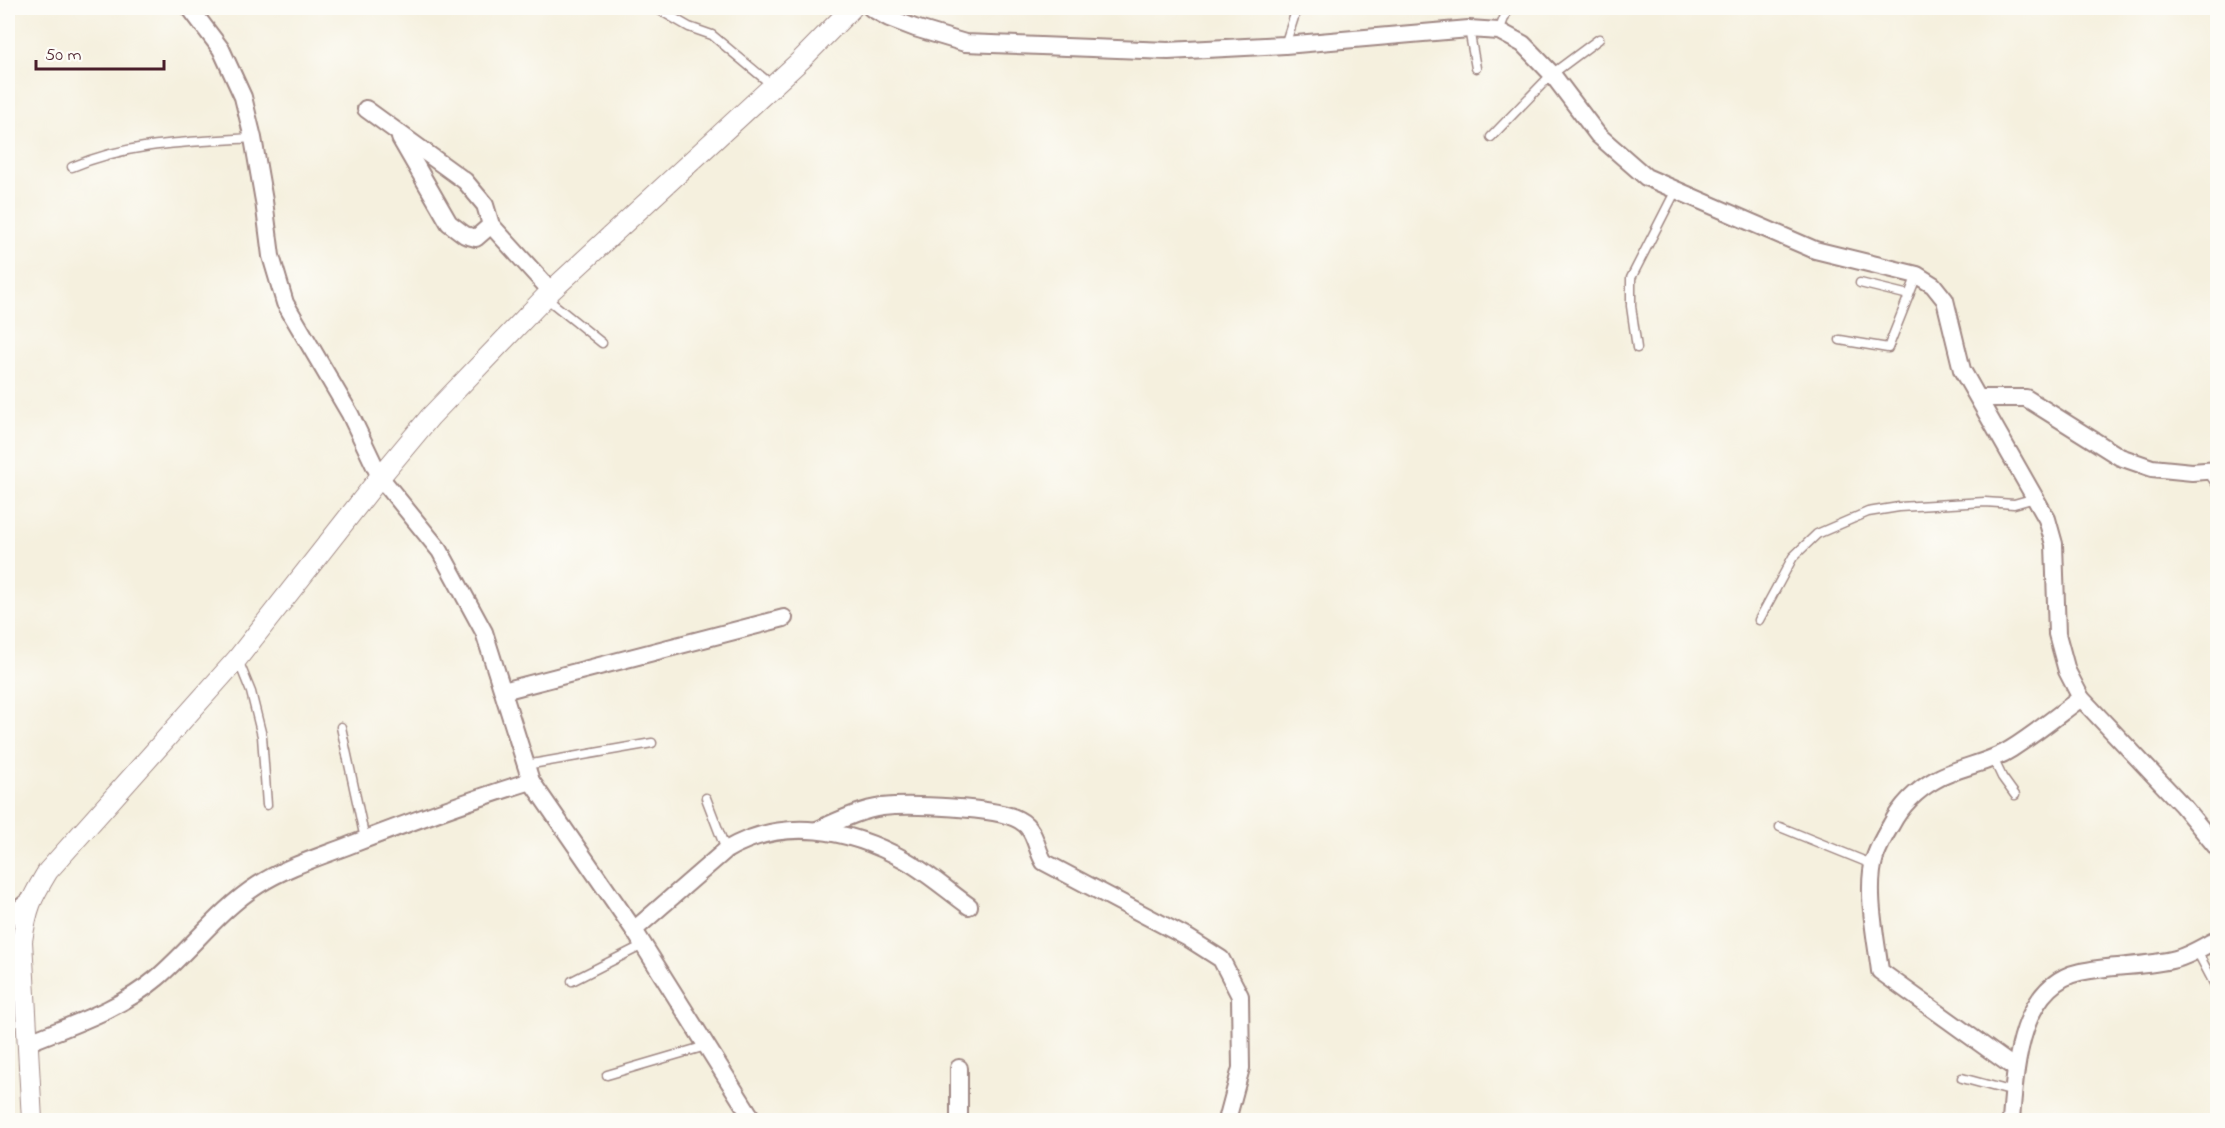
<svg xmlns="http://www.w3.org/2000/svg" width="2225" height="1128" viewBox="0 0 2225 1128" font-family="'Indie Flower',sans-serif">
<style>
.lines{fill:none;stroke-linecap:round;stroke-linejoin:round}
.service-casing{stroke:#a08884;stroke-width:11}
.minor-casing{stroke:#a08884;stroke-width:20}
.tertiary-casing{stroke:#a08884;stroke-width:22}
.service{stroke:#fff;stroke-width:8}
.minor{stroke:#fff;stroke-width:16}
.tertiary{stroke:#fff;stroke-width:20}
</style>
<rect width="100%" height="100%" fill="#fdfcf7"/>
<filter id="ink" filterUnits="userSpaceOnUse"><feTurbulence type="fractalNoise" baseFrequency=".0167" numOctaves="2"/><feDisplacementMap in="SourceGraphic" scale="12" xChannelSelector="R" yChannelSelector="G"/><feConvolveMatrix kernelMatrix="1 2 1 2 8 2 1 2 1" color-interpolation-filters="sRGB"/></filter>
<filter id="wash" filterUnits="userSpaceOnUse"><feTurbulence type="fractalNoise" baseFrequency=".008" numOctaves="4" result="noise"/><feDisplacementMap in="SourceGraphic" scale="24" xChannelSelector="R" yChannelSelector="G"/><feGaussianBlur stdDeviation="1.35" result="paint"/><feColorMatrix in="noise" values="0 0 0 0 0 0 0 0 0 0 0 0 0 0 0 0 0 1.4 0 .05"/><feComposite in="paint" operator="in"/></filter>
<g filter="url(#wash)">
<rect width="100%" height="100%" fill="#f5f0de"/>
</g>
<g filter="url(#ink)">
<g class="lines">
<defs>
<g id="service">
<polyline points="656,8 689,27 712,35 773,86"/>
<polyline points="1469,29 1476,68"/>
<polyline points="1499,31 1508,8"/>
<polyline points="1285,45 1297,8"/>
<polyline points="1491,137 1552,74 1599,39"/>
<path d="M72,167C130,142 190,142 253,138"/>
<polyline points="1860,283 1909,295"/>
<polyline points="546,298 602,343"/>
<polyline points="1840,340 1888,348 1917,275"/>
<polyline points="1637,348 1631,306 1631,278 1676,190"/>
<polyline points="2207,471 2218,486"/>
<polyline points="1759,620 1793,557 1817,534 1868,512 1899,507 1985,502 2014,504 2035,498"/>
<polyline points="238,660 251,692 262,736 267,805"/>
<polyline points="341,727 365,839"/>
<polyline points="1993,758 2002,777 2015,795"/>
<polyline points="526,765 652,743"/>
<polyline points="706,798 726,850"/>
<polyline points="1780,827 1874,865"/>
<polyline points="2197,951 2218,991"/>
<polyline points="572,981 643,945"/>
<polyline points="607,1075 706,1046"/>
<polyline points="1962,1078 2014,1092"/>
</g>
<g id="minor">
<polyline points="190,8 221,49 243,97 253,138 264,201 271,256 285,303 350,414 380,477 440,551 484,632 531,781 634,930 753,1120"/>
<polyline points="871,8 889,18 915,28 965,43 1168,51 1285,45 1469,29 1499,31 1523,44 1552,74 1598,135 1646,177 1815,250 1917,275 1933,285 1945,300 1962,370 2047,519 2054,544 2057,634 2067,671 2081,698 2182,805 2218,849"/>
<polyline points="366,109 465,181 485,205 491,225 551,291"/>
<polyline points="400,138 449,223 465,235 476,238 491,225"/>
<polyline points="1979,398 2026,398 2120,457 2152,468 2192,472 2218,470"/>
<polyline points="503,691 784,618"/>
<path d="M817,830C838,821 860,810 882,807C908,804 998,807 1019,820C1036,829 1035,847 1044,862L1188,938L1221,959L1240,996L1241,1068L1227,1120"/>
<polyline points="8,918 30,900"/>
<path d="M634,930L726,850C784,816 849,829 905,860C928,873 948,891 969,906"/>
<path d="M27,1043C73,1024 119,1010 157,978C192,948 219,910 258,885C286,867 319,857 350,845C410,822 470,800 531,781"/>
<path d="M2016,1069L1880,971C1876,938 1865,889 1875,857C1879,846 1885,835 1891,825C1901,806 1917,790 1935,780C1959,766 1988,764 2011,749C2035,734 2058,715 2081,698"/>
<polyline points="959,1120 959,1068"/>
<path d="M2011,1120C2015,1071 2019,985 2080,972C2112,965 2145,967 2176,959C2191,955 2204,946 2218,939"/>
</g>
<path id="tertiary" d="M32,1120L22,941C27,907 31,899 48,871L237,659L380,477L430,417L551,291L801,60L852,8"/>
</defs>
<!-- service casing -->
<use href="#service" class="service-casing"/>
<!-- minor casing -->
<use href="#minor" class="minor-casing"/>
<!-- tertiary casing -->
<use href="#tertiary" class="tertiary-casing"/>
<!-- service -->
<use href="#service" class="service"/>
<!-- minor -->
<use href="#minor" class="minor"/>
<!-- tertiary -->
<use href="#tertiary" class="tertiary"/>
</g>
</g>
<!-- margin -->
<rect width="2225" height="1128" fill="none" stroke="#fdfcf7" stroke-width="30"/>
<!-- scale -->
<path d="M36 60v9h128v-9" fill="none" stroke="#4a1f2b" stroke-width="3"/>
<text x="45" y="60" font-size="18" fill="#4a1f2b" stroke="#fdfcf7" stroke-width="4.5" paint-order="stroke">50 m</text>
</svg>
